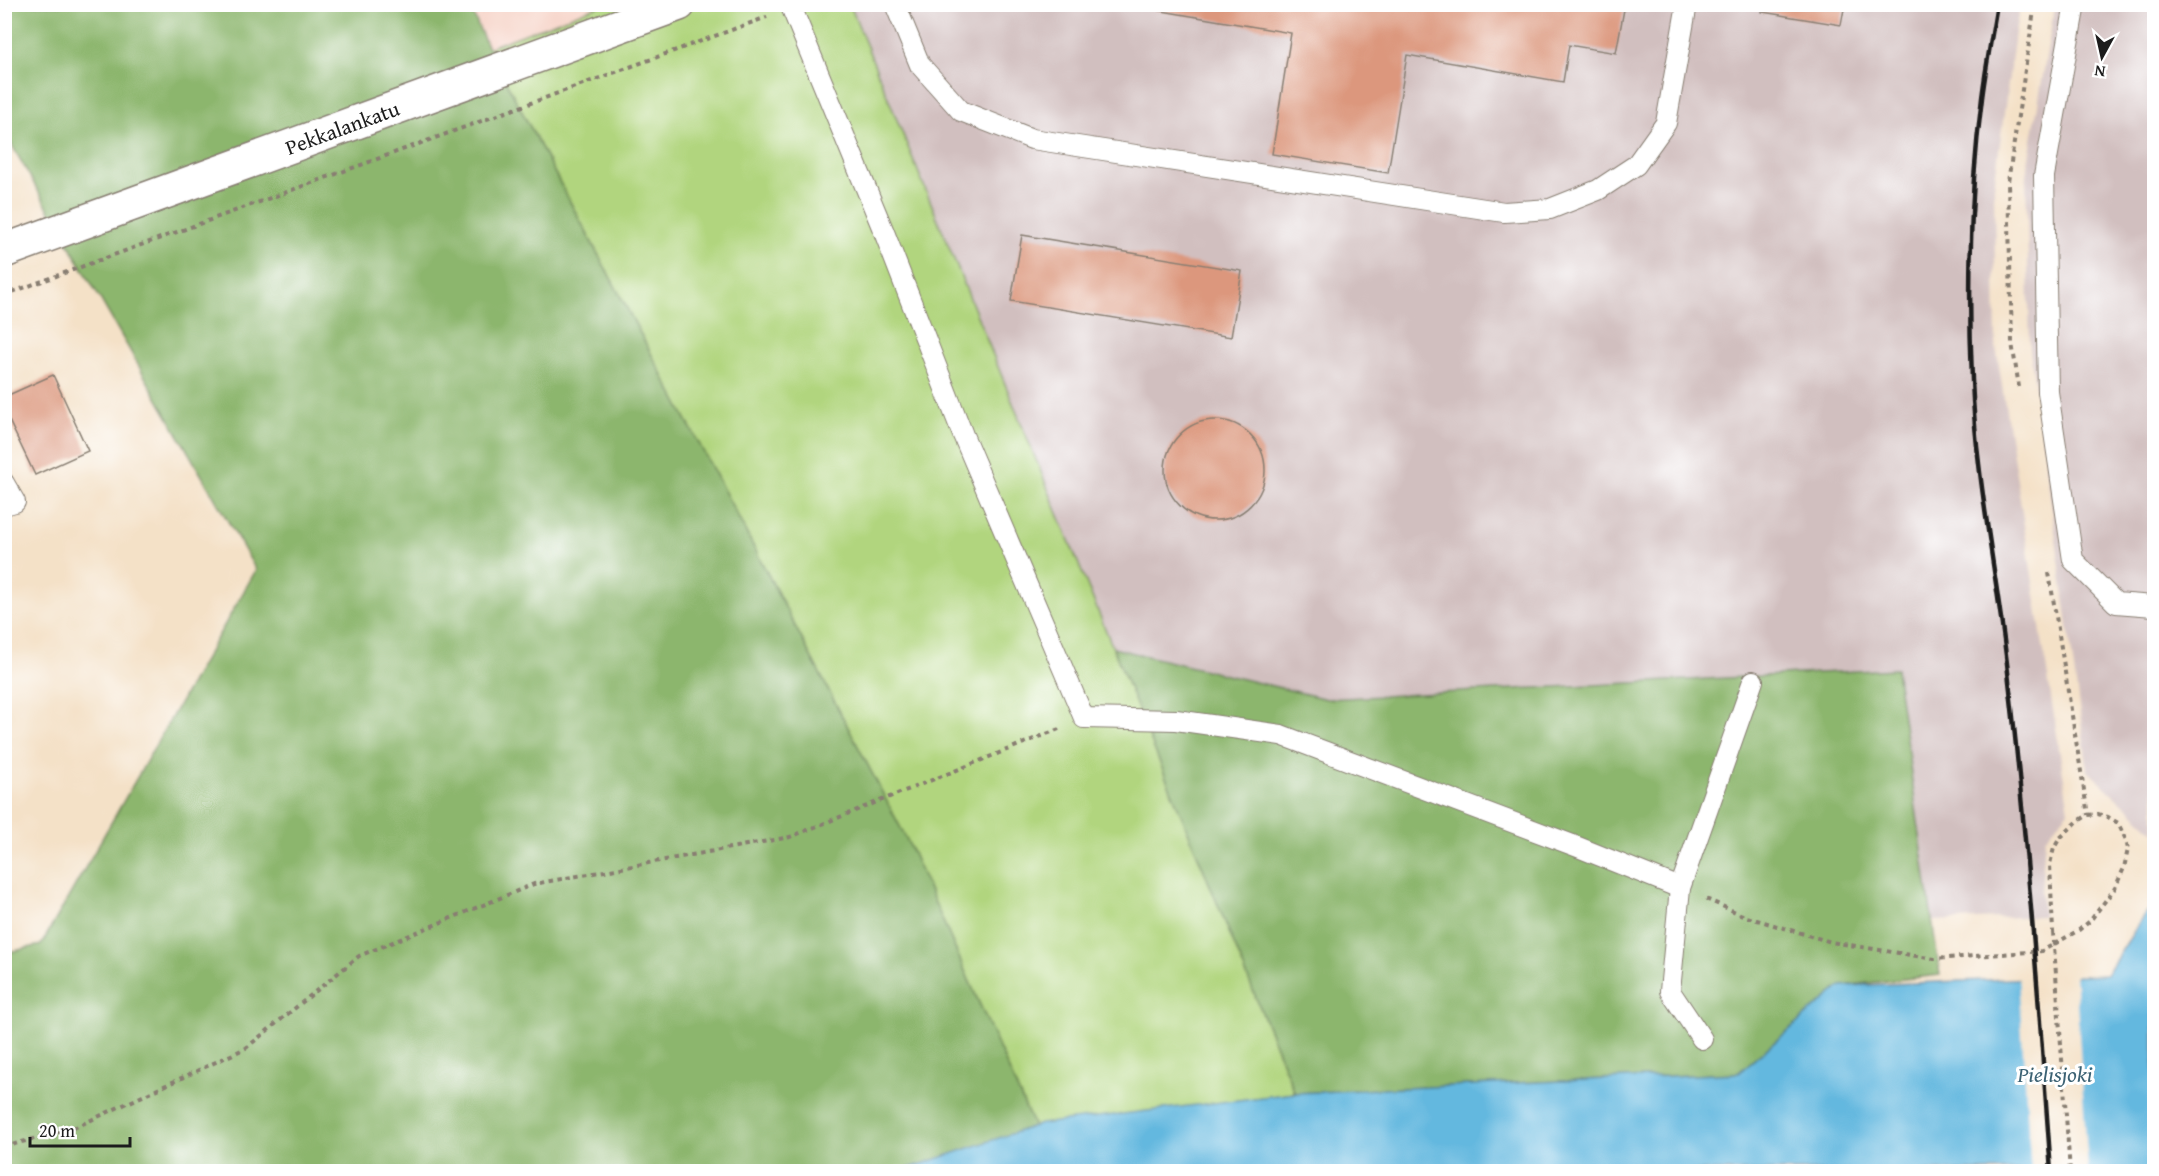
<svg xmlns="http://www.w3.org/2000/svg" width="2159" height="1176" viewBox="0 0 2159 1176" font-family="'Gentium Book Plus',serif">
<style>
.built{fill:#f6d1c5}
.industrial{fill:#d1bfbf}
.green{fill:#b1d57e;stroke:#66784d;stroke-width:1.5}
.forest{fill:#8cb66d;stroke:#546944;stroke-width:1.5}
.water{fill:#63b8df;stroke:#406a7e;stroke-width:1.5}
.pier{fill:#f4e1c7}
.building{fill:#dc977d}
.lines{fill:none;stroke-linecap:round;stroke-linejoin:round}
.service-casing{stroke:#887e72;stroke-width:22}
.minor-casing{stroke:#887e72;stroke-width:36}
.path{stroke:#887e72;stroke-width:4;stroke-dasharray:4.5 4.5;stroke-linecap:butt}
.service{stroke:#fff;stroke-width:20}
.minor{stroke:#fff;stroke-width:33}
.rail{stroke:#1c1c1c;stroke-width:4.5}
.path-bridge{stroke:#887e72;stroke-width:4;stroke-dasharray:4.5 4.5;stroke-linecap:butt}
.labels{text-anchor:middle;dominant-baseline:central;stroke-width:6;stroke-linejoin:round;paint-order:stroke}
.street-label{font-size:21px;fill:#1c1c1c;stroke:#fff}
.water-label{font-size:22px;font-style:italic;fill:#3c6274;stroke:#fff}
</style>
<rect width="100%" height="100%" fill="#fff"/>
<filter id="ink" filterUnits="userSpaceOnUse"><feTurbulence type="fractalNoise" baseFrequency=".0167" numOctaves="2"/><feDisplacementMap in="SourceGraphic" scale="12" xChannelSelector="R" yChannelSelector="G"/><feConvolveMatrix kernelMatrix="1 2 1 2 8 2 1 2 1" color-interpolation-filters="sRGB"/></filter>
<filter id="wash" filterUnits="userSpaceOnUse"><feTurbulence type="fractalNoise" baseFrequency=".008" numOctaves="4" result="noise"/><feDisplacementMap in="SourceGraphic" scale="24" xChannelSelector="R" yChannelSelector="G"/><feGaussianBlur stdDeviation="1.35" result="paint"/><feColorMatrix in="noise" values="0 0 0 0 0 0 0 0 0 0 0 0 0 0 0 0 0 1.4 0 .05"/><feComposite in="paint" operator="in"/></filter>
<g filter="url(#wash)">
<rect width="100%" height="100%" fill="#f4e1c7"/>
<!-- built -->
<polygon class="built" points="469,5 601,5 488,48"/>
<!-- industrial -->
<g class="industrial">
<polygon points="850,5 2020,5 2015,32 1994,187 1996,347 2069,811 2045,838 2041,891 2043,916 1933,921 1896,669 1327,699 1113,648"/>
<polygon points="2055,5 2154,5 2154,832 2088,771 2030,350 2026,175"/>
</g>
<!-- green -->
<polygon class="green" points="601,5 850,5 1295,1093 1034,1127 907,840 719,481 488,48"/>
<!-- forest -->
<g class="forest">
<polygon points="5,5 469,5 488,48 719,481 907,840 1034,1127 898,1172 5,1171 5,953 41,945 256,570 6,135 5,136"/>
<polygon points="1113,648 1327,699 1896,669 1940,975 1841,986 1738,1073 1295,1093"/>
</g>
<!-- water -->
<polygon class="water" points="2154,906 2154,1171 898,1172 1040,1124 1295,1093 1738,1073 1841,986 2106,975 2145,914"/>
<!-- pier -->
<polygon class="pier" points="2075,973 2088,1171 2031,1171 2018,975"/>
<g id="blocks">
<!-- building -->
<g class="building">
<polygon points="1121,4 1625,4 1616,53 1569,45 1563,82 1407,55 1388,173 1272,154 1291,33"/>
<polygon points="1763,4 1845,4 1841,25 1762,12"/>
<polygon points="1022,235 1242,271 1231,337 1011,301"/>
<polygon points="53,375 88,451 35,475 4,410 4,397"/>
<circle cx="1215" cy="470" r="50"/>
</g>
</g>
</g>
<g filter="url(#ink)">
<use href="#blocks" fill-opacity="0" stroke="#887e72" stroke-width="1.5"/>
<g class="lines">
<defs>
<g id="service">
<polyline points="790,4 884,232 963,435 1084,718 1176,720 1281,735 1578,847 1680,888"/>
<polyline points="895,4 920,65 961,111 1032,139 1504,212 1550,209 1598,190 1636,165 1666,123 1687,4"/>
<polyline points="2075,4 2044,176 2048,392 2073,560 2116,603 2154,606"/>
<polyline points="4,483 15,502 4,505"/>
<polyline points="1702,1039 1670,991 1680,888 1753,681"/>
</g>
<g id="minor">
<path id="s1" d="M4,251L679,4"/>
</g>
</defs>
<!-- service casing -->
<use href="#service" class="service-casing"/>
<!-- minor casing -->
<use href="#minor" class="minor-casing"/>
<!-- path -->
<g class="path">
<polyline points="4,295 767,17"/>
<polyline points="2019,387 2012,343 2008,182 2035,4"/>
<polyline points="2049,573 2088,815"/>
<polyline points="1706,899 1747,917 1831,942 1935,959 2042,951 2079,930 2090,921 2115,888 2124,868 2128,849 2126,840 2118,823 2108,817 2098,814 2088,815 2077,822 2060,838 2054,848 2050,864 2053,932"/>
<polyline points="4,1147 76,1127 246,1048 359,956 534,884 790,837 1059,729"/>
</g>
<!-- service -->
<use href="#service" class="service"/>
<!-- minor -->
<use href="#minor" class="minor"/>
<!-- rail -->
<path class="rail" d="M1997,4C1992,35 1986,66 1982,98C1970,190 1968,287 1972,380C1976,478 1997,575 2008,672C2027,838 2039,1005 2051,1172"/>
<!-- path-bridge -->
<polyline class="path-bridge" points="2053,932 2070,1172"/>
</g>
</g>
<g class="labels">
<!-- street labels -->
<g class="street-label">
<text stroke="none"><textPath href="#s1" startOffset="360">Pekkalankatu</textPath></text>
</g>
<!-- water labels -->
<g class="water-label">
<text x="2055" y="1074">Pielisjoki</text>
</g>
</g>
<!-- margin -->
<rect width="2159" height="1176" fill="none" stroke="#fff" stroke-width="24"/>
<!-- north arrow -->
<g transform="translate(2102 57) rotate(188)" stroke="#ffffff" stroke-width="4.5" paint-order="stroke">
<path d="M0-4.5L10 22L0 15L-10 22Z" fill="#1c1c1c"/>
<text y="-9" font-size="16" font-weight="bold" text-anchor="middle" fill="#1c1c1c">N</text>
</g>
<!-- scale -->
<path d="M30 1137v9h100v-9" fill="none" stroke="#1c1c1c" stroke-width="3"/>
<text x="39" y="1137" font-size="18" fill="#1c1c1c" stroke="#ffffff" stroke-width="4.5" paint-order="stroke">20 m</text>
</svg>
